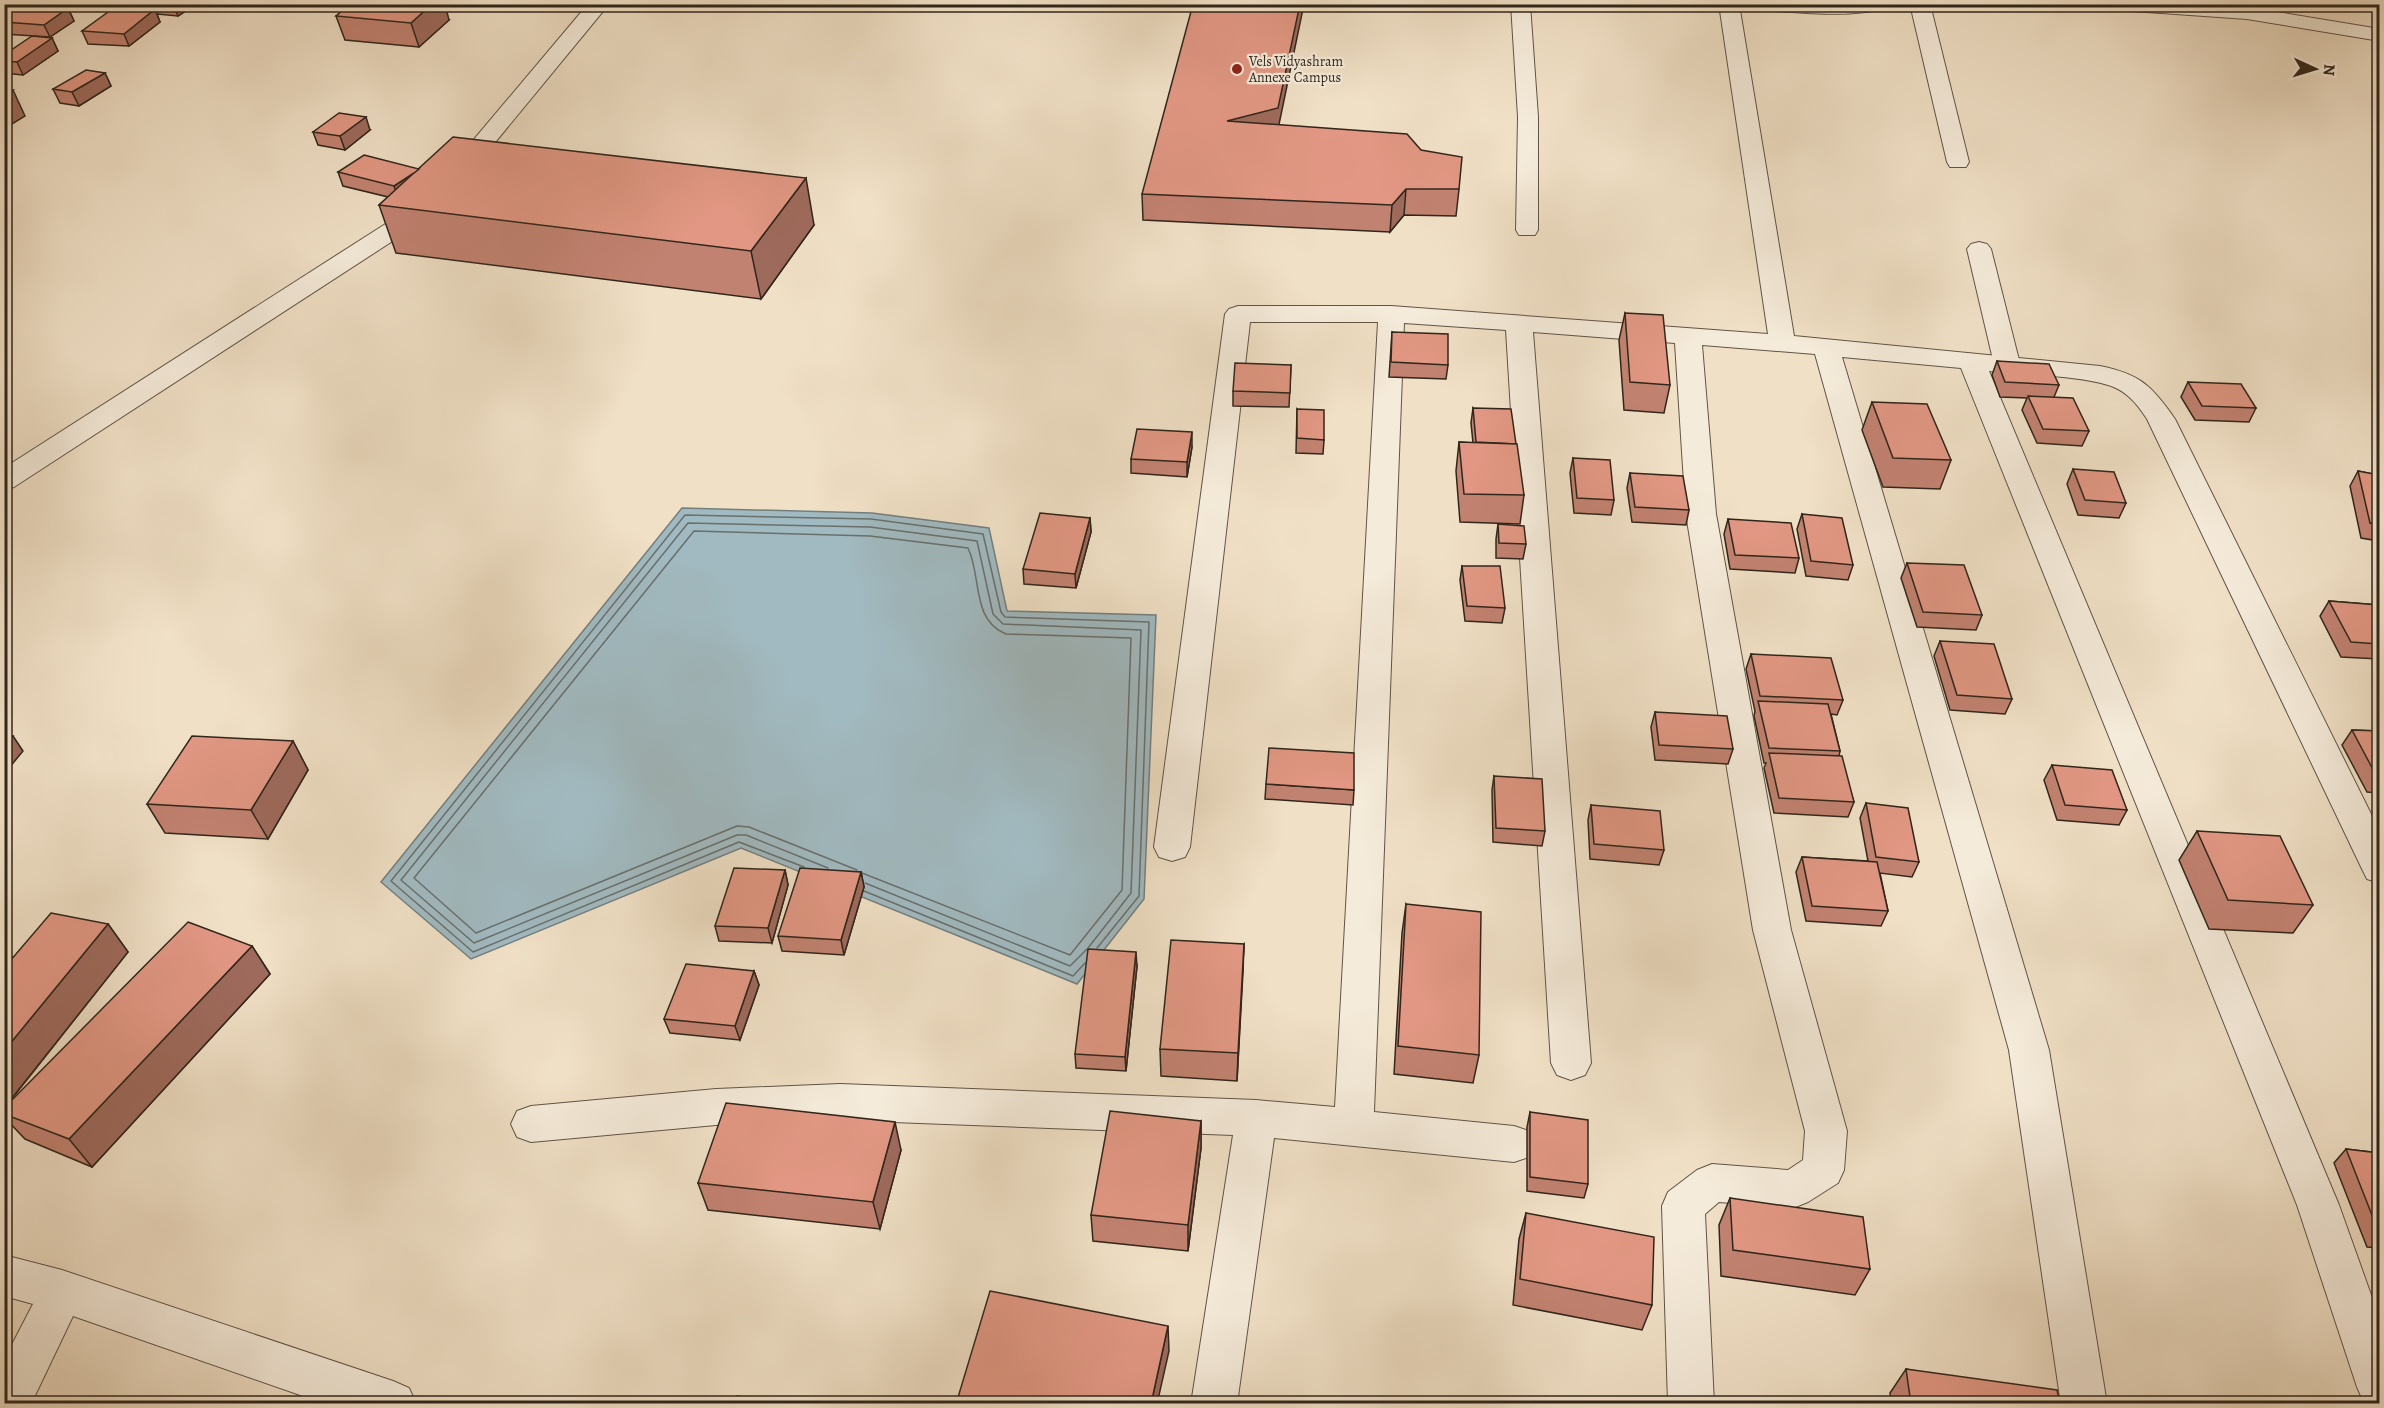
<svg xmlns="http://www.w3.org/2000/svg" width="2384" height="1408" viewBox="0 0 2384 1408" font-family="Alegreya,serif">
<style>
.water{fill:#a1bac1;stroke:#747f7f;stroke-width:1.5}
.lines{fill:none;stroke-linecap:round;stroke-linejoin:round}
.shore{stroke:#68706e;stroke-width:1.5}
.lane-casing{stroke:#605446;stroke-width:2}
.street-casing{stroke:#605446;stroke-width:2}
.lane{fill:#f5ebda;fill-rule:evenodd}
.street{fill:#f5ebda;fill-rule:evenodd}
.wall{fill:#c28271;stroke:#30261b;stroke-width:1.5}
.shaded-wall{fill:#9e6a5c;stroke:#30261b;stroke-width:1.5}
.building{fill:#e19783;stroke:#30261b;stroke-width:1.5}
.poi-dot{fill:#8f2418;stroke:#f5ebda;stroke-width:2}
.labels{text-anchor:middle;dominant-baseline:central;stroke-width:4.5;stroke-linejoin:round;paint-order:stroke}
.far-poi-label{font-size:14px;fill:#30261b;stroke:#f5ebda;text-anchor:start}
</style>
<rect width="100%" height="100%" fill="#f0e0c6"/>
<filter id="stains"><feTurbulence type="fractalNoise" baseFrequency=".00333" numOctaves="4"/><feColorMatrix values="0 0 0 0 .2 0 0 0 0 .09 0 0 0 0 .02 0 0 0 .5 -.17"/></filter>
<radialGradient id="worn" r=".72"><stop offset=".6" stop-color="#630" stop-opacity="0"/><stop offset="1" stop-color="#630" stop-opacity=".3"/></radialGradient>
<!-- water -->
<polygon class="water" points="682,508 872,513 989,528 1007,611 1156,615 1144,899 1077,984 741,848 471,959 381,882"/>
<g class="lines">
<!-- shore -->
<g class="shore">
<polyline points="804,867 739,842 473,952 391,881 685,515 871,519 983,534 1001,612 1005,617 1149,622 1139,896 1097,948"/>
<polyline points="828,868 746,835 737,835 474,943 401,880 688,523 870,527 977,541 993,614 1003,624 1141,630 1131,893 1088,948"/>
<path d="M857,870L749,827L737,826L476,933L414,878L694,531L870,536L968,548C982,577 971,620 1006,634L1131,638L1122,890L1070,955L862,873"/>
<polyline points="865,883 1070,966 1087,949"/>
<polyline points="864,891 1073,976 1085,963"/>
</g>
<defs>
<g id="lane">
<polygon points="1511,4 1530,4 1538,117 1538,230 1535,235 1519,235 1516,230 1518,117"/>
<polygon points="1979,242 1987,244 1991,249 2020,364 2016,369 2007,372 1998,369 1994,364 1967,249 1971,244"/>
</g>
<g id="street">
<polygon points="588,4 609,4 465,179 405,233 14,487 4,490 4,468 387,223 449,169"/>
<path d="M1719,4H1739L1794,336L2100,366C2140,374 2152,386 2175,419L2380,832V883L2367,879L2362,869L2147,419C2139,407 2131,396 2118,389C2095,376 2018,374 1989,371L2339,1205L2380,1320V1404L2364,1403L2357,1387L2297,1205L1961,368L1842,357L2049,1050L2107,1404H2061L2009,1050L1815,354L1702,345L1716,514L1791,930L1847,1131L1844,1170L1838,1183L1808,1202L1793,1208L1719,1202L1705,1214L1714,1404H1668L1662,1206L1668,1192L1697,1170L1712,1164L1788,1170L1803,1160L1805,1131L1753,930L1686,514L1675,343L1533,332L1591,1063L1585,1075L1571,1080L1557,1075L1551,1063L1506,330L1404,323L1374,1112L1514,1126L1529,1131L1535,1144L1529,1157L1514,1162L1274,1138L1237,1404H1191L1233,1135L840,1120L716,1125L531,1142L517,1137L511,1124L517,1111L531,1106L716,1089L840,1084L1256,1100L1335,1107L1378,322H1250L1190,847L1185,857L1172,861L1159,857L1154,847L1225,314L1229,309L1238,306H1391L1768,334Z"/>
<path d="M1749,4H1887C1874,21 1782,11 1759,10Z"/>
<polygon points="1910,4 1930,4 1969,162 1966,167 1950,167 1947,162"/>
<polygon points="2108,4 2247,7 2380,29 2380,41 2247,19 2118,10"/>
<polygon points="4,1255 62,1270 393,1381 409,1388 416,1404 326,1404 73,1316 31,1404 4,1404 4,1360 33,1304 4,1296"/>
</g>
</defs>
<!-- lane casing -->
<use href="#lane" class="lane-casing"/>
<!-- street casing -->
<use href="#street" class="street-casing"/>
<!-- lane -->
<use href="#lane" class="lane"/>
<!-- street -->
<use href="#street" class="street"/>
</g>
<!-- wall -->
<g class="wall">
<polygon points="4,4 23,4 22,5 68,8 74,21 50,37 4,34"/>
<polygon points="144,4 196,4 178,16 157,14 160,22 129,46 88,44 82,31 146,9"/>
<polygon points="336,16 449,20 419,47 345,40"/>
<polygon points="52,38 58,51 23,75 4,73 4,55"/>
<polygon points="105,73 111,86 79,106 60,103 53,89"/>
<polygon points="1279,125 1421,150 1459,189 1456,216 1404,215 1390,232 1143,220 1142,194"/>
<polygon points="370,130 345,150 318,145 313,132"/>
<polygon points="419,169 814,225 761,299 396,253 379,205 388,197 343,186 338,172"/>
<polygon points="1625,313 1670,385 1664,413 1624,410 1619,340"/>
<polygon points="1392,332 1448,365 1446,379 1389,377"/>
<polygon points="1997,361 2059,385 2054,397 2089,431 2082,446 2037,443 2022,410 2027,398 2000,397 1992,375"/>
<polygon points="1291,365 1289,407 1233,406 1233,391"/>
<polygon points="2188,382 2256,408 2249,422 2195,420 2181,397"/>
<polygon points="1872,402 1951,460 1940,489 1883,487 1862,430"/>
<polygon points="1473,408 1524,495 1520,524 1460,522 1456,471 1459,442 1473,443 1471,423"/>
<polygon points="1297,409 1324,440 1323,454 1296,453"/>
<polygon points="1192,447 1187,477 1131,473 1131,459"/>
<polygon points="1573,458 1614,500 1611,515 1574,513 1570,473"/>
<polygon points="2073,469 2126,503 2119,518 2078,515 2067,484"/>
<polygon points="2358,471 2379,475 2379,541 2361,538 2350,486"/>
<polygon points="1630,473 1689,510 1686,525 1632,522 1627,488"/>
<polygon points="1802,514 1853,565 1848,580 1806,576 1797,529"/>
<polygon points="1090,518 1091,532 1076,588 1024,584 1023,569"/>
<polygon points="1728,519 1799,558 1795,573 1730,569 1724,534"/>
<polygon points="1498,524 1526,544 1523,559 1496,558 1496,539"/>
<polygon points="1907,563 1982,615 1976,630 1917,627 1901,578"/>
<polygon points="1462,566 1505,608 1502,623 1465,621 1460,580"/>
<polygon points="2329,601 2379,605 2379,659 2341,657 2320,616"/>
<polygon points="1940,641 2012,699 2005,714 1950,710 1934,656"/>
<polygon points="1751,654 1843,700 1837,715 1831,714 1840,751 1839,756 1854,802 1848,817 1774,813 1764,768 1766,763 1764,763 1754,716 1755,711 1746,669"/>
<polygon points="1655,712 1733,749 1728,764 1655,760 1651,727"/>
<polygon points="2352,730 2379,731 2379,793 2367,792 2342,745"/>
<polygon points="293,741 308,770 268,839 165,833 147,804"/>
<polygon points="2052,765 2127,810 2119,825 2057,820 2044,780"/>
<polygon points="1494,776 1545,831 1542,846 1493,842 1492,790"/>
<polygon points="1266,784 1354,790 1353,805 1265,799"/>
<polygon points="1866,803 1919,862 1912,877 1880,873 1888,911 1881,926 1806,921 1796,872 1802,857 1868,861 1860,818"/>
<polygon points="1591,805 1664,850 1659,865 1590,859 1588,820"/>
<polygon points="2197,831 2313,905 2293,933 2209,929 2179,860"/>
<polygon points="785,870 788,885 772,943 719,941 715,926"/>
<polygon points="861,872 864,887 844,955 782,951 778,936"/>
<polygon points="1406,904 1479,1055 1473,1083 1394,1074 1402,933"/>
<polygon points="108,924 128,952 7,1105 252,946 270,974 92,1167 25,1139 4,1117 4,948 13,958"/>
<polygon points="1244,944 1237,1081 1161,1076 1160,1049"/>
<polygon points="1137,966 1126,1071 1076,1068 1075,1054"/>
<polygon points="754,971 759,985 740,1040 670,1033 664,1019"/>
<polygon points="1530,1112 1588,1184 1584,1198 1527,1191 1527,1127"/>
<polygon points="1201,1121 1201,1148 1188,1251 1093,1241 1091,1215"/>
<polygon points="2346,1149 2379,1153 2379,1248 2367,1247 2334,1163"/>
<polygon points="901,1150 880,1229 708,1210 698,1183"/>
<polygon points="1730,1198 1870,1269 1855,1295 1721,1276 1719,1225"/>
<polygon points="1526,1213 1652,1305 1642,1330 1513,1305 1519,1239"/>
<polygon points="1906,1369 2060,1404 1891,1404 1890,1393"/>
</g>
<!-- shaded-wall -->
<g class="shaded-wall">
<polygon points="4,4 23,4 4,17"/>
<polygon points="173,4 196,4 178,16"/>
<polygon points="432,4 445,4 449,20 419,47 411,23"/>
<polygon points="1300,4 1304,4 1277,134 1227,121"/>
<polygon points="68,8 74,21 50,37 44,25"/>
<polygon points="155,9 160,22 129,46 124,34"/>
<polygon points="52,38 58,51 23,75 17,62"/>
<polygon points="105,73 111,86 79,106 72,92"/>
<polygon points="13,90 25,116 4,129 4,95"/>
<polygon points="366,117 370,130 345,150 340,136"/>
<polygon points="421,169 399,200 394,186"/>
<polygon points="806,178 814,225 761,299 751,251"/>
<polygon points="1406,189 1404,215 1390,232 1392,205"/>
<polygon points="1192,432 1192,447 1187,477 1187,462"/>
<polygon points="1090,518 1091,532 1076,588 1075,574"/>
<polygon points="13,736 23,751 4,774 4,746"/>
<polygon points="293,741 308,770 268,839 251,810"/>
<polygon points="785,870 788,885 772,943 768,928"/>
<polygon points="861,872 864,887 844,955 841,940"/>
<polygon points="108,924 128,952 4,1108 4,1051"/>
<polygon points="1244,944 1243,972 1237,1081 1238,1053"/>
<polygon points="252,946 270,974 92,1167 69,1139"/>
<polygon points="4,948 24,972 4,995"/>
<polygon points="1136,952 1137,966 1126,1071 1125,1057"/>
<polygon points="754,971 759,985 740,1040 735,1026"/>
<polygon points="1201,1121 1201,1148 1188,1251 1188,1225"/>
<polygon points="895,1122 901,1150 880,1229 873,1202"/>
<polygon points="1168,1326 1169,1351 1157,1404 1151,1404"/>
</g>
<!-- building -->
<g class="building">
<polygon points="350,4 432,4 411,23 336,16"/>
<polygon points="1193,4 1300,4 1278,108 1227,121 1407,134 1421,150 1462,157 1459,189 1406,189 1392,205 1142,194"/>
<polygon points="20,5 68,8 44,25 4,22 4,15"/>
<polygon points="115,7 155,9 124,34 82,31"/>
<polygon points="32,36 52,38 17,62 4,61 4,55"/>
<polygon points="86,70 105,73 72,92 53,89"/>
<polygon points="4,89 13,90 4,95"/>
<polygon points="339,113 366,117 340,136 313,132"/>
<polygon points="453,137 806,178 751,251 379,205"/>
<polygon points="364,155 419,169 414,173 394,186 338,172"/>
<polygon points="1625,313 1663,315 1670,385 1630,382"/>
<polygon points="1392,332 1448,334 1448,365 1391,362"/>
<polygon points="1997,361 2049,364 2059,385 2005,382"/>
<polygon points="1235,363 1291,365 1290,393 1233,391"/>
<polygon points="2188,382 2241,384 2256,408 2202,406"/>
<polygon points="2028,396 2073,398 2089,431 2043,429"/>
<polygon points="1872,402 1927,404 1951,460 1893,458"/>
<polygon points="1473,408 1511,409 1516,444 1476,442"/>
<polygon points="1297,409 1324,410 1324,440 1297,438"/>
<polygon points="1137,429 1192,432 1187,462 1131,459"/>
<polygon points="1459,442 1517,444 1524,495 1464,494"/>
<polygon points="1573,458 1610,460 1614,500 1577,498"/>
<polygon points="2073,469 2114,472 2126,503 2085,500"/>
<polygon points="2358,471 2379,475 2379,525 2370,523"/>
<polygon points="1630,473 1683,476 1689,510 1635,507"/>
<polygon points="1040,513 1090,518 1075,574 1023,569"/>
<polygon points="1802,514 1842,518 1853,565 1811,561"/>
<polygon points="1728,519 1791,523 1799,558 1735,555"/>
<polygon points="1498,524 1524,526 1526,544 1499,543"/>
<polygon points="1907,563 1964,565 1982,615 1923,612"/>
<polygon points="1462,566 1500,566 1505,608 1467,606"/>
<polygon points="2329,601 2379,605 2379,644 2351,642"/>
<polygon points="1940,641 1994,644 2012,699 1957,695"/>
<polygon points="1751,654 1831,658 1843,700 1760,696"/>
<polygon points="1758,701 1828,704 1840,751 1769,748"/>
<polygon points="1655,712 1727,716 1733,749 1659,745"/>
<polygon points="2352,730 2379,731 2379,777 2377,777"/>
<polygon points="4,735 13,736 4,746"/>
<polygon points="192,736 293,741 251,810 147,804"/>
<polygon points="1269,748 1354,753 1354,790 1266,784"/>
<polygon points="1769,753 1842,756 1854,802 1779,798"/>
<polygon points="2052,765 2112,770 2127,810 2065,805"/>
<polygon points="1494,776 1542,779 1545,831 1496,828"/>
<polygon points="1866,803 1908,808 1919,862 1876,857"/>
<polygon points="1591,805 1660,811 1664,850 1594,844"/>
<polygon points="2197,831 2280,836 2313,905 2228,900"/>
<polygon points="1802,857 1877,862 1888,911 1812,906"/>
<polygon points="734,868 785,870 768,928 715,926"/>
<polygon points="800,868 861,872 841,940 778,936"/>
<polygon points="1406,904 1481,912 1479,1055 1398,1046"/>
<polygon points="51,913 108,924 4,1051 4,968"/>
<polygon points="188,922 252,946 69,1139 4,1114 4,1108"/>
<polygon points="1171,940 1244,944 1238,1053 1160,1049"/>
<polygon points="1088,949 1136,952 1125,1057 1075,1054"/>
<polygon points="686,964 754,971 735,1026 664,1019"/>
<polygon points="726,1103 895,1122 873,1202 698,1183"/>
<polygon points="1110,1111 1201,1121 1188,1225 1091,1215"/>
<polygon points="1530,1112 1588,1120 1588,1184 1530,1177"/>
<polygon points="2346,1149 2379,1153 2379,1233"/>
<polygon points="1730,1198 1863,1217 1870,1269 1733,1250"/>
<polygon points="1526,1213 1654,1237 1652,1305 1520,1279"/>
<polygon points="990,1291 1168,1326 1151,1404 956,1404"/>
<polygon points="1906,1369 2057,1390 2060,1404 1911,1404"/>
<polygon points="737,1396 806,1404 735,1404"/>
</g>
<!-- markers -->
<circle class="poi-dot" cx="1237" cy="69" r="6"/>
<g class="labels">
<!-- far-poi labels -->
<g class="far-poi-label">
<text x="1249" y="61">Vels Vidyashram<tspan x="1249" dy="16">Annexe Campus</tspan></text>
</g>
</g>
<!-- margin -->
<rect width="2384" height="1408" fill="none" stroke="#f0e0c6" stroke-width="24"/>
<rect x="6" y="6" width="2372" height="1396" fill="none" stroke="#30261b" stroke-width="3"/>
<rect x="12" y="12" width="2360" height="1384" fill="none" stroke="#30261b" stroke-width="1.5"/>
<!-- north arrow -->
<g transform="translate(2315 69) rotate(94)" stroke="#f5ebda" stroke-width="4.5" paint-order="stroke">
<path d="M0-4.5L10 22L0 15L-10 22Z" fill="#30261b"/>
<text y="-9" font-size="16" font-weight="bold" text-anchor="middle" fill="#30261b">N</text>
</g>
<rect width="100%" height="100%" filter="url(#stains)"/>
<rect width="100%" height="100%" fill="url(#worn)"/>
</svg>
